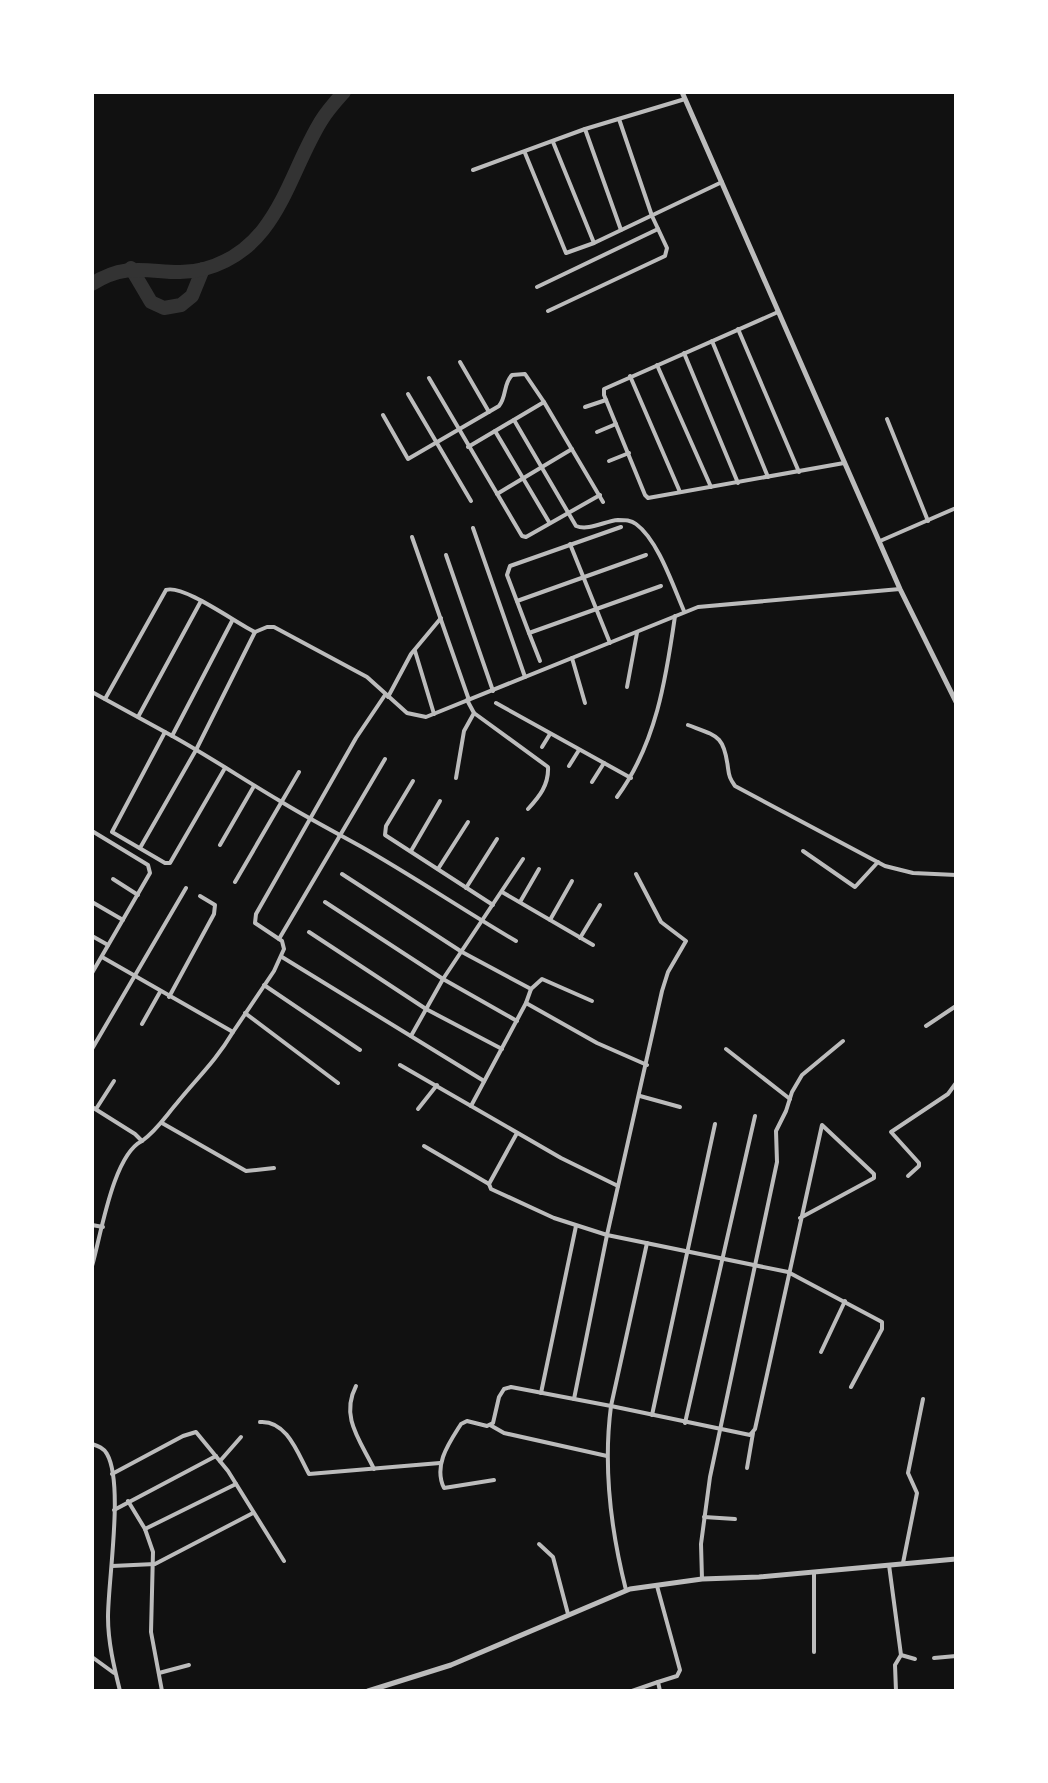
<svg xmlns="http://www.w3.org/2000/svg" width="1048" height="1783" viewBox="0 0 1048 1783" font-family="'PT Sans Narrow',sans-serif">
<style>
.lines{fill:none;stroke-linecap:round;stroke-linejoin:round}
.river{stroke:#333;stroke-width:14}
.minor{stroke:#bcbcbc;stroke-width:4}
.tertiary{stroke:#bcbcbc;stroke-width:5}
</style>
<rect width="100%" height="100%" fill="#111"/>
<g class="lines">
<!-- river -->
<g class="river">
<polyline points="131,268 151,302 164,308 181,305 192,296 203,269"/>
<path d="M92,284C135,256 162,280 204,269C278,249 287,176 321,121C327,111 336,101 344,92"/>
</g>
<!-- minor -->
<g class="minor">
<polyline points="585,129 621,230"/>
<polyline points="553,142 594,243"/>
<polyline points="525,153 566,253 594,243 722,182"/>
<polyline points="473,170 585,129 685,99"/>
<polyline points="537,287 658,229"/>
<polyline points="548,311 665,256 667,248 652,216 619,119"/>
<polyline points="778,312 604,389 604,395 645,495 648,498 844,463"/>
<polyline points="738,329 799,472"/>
<polyline points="712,341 768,477"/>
<polyline points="684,353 738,483"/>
<polyline points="460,362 489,412"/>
<polyline points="657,365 711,487"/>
<polyline points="630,376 680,492"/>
<polyline points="429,378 522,536 526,537 600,495"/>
<polyline points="408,394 471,501"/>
<polyline points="585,407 606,400"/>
<path d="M383,415L408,459L499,406C507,396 503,384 512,375L525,374L544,402"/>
<polyline points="887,419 928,521"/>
<path d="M514,420L576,526C589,531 605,521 618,520C625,520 631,520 636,524C658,540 673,586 684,611"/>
<polyline points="495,431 549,522"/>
<polyline points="597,432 616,424"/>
<polyline points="468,447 544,402 603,502"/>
<polyline points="609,461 629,453"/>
<polyline points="497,494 572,449"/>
<polyline points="473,528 525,677"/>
<polyline points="412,537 469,700"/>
<polyline points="880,541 956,508"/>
<polyline points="570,544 610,643"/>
<polyline points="446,555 493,691"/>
<polyline points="517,601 646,555"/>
<polyline points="529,633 507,575 510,566 621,527"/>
<polyline points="415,651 434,714"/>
<polyline points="572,658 585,703"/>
<polyline points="540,661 529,633 661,586"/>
<polyline points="627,687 637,633"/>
<polyline points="92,692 165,732"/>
<polyline points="388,697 411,654 441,618"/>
<path d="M105,699L166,590C183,584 236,623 255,632"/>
<path d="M467,700L474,713L548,767C549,785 539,797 528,809"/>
<polyline points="496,703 631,778"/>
<polyline points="138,717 201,601"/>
<path d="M688,725C717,736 724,735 728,768C729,776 730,779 735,786L885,866L913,873L956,875"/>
<polyline points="172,736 232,621"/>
<polyline points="542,747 550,734"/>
<polyline points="569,766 579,750"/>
<path d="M225,768L170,863H165L112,832L165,732C204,753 241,778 280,801C306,817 333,831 360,846C413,876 463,910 516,941"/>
<polyline points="456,778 464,731 474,713"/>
<polyline points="413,781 386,826 385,835 493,905"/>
<polyline points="592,782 604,763"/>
<path d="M617,797C656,744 666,679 675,616"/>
<polyline points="92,831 148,865 150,873 92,973"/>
<polyline points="220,845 254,786"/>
<polyline points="140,848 196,750 255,632 267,627 274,627 367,677 407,713 426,717 698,607 900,589"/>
<polyline points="411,851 440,801"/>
<polyline points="803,851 855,887 878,862"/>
<polyline points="438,869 468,822"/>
<polyline points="342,874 462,952 531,989 526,1003 471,1106"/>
<polyline points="113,879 138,895"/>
<polyline points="235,882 299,772"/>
<polyline points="466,888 497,839"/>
<polyline points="502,892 593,945"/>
<polyline points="92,902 123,920"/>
<polyline points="325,902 443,979 517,1021"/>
<polyline points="520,902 539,869"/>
<polyline points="550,920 572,881"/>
<polyline points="309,932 426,1009 502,1049"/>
<polyline points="92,936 108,945"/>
<polyline points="580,938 600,905"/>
<polyline points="279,939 385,759"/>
<path d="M102,957L233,1032C215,1062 198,1077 177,1103C165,1117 157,1130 142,1141"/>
<polyline points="282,957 484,1081"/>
<polyline points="264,985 360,1050"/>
<polyline points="531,989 542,979 592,1001"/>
<polyline points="169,997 214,914 215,905 200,896"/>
<polyline points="526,1003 597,1043 647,1065"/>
<polyline points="245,1013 338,1083"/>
<polyline points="142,1024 160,992"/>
<polyline points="926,1026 956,1006"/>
<polyline points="233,1032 274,971 284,949 282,941 255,923 256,914 356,738 385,695"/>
<polyline points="411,1036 443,979 523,859"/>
<polyline points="92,1049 186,888"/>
<polyline points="726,1049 790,1099"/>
<polyline points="400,1065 561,1158 618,1186"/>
<polyline points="640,1096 680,1107"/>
<path d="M92,1107L135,1134L142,1141C113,1155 101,1235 92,1266"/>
<polyline points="96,1109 114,1081"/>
<polyline points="418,1109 437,1085"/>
<polyline points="162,1123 246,1171 274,1168"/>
<polyline points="517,1133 489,1184 491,1189 554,1218 607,1235 662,991 668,972 686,941 661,922 636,874"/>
<polyline points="424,1146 489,1184"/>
<polyline points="908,1176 919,1166 919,1163 891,1132 948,1094 956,1083"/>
<polyline points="92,1225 103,1227"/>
<polyline points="647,1243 611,1406 750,1435 755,1429 822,1125 874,1174 874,1178 800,1218"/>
<polyline points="821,1352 845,1301"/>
<path d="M356,1386C340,1417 360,1440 374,1469"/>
<polyline points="541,1393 576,1226"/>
<polyline points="574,1399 607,1235 788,1272 882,1322 882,1329 851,1387"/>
<polyline points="652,1415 715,1124"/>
<path d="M260,1422C287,1420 298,1454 309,1474L440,1463"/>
<polyline points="685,1423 755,1116"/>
<polyline points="490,1425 504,1433 607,1456"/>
<path d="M92,1444C98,1446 104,1448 107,1454C124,1484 108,1580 108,1617C108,1642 114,1667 120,1691"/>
<polyline points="220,1461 241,1437"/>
<polyline points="747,1468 753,1433"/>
<polyline points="112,1474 183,1436 196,1432 228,1471 284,1561"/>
<path d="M494,1480L444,1488C433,1465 449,1443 461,1424L467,1421L487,1426L493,1423L499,1397L504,1389L511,1387L611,1406C603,1467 611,1531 626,1590"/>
<polyline points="128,1501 145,1529 153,1552 151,1632 162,1691"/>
<polyline points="114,1510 216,1456"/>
<polyline points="704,1517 735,1519"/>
<polyline points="145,1529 236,1484"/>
<polyline points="539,1544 553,1557 568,1614"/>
<polyline points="903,1563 917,1493 908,1473 923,1399"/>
<polyline points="889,1565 901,1655 915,1659"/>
<polyline points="112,1566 155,1564 253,1513"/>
<polyline points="702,1579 701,1544 710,1477 777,1162 776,1131 786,1111 792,1092 802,1075 843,1041"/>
<polyline points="657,1586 680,1670 677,1676 658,1682 660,1691"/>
<polyline points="814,1652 814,1572"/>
<polyline points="92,1657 114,1673"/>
<polyline points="934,1658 956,1656"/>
<polyline points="159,1673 189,1665"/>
<polyline points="632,1691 658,1682"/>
<polyline points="896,1691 895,1665 901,1655"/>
</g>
<!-- tertiary -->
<g class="tertiary">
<polyline points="682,92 900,589 956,702"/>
<polyline points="368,1691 451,1665 630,1589 702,1579 759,1577 956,1559"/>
</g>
</g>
<!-- border -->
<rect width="1048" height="1783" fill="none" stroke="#ffffff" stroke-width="188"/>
</svg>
